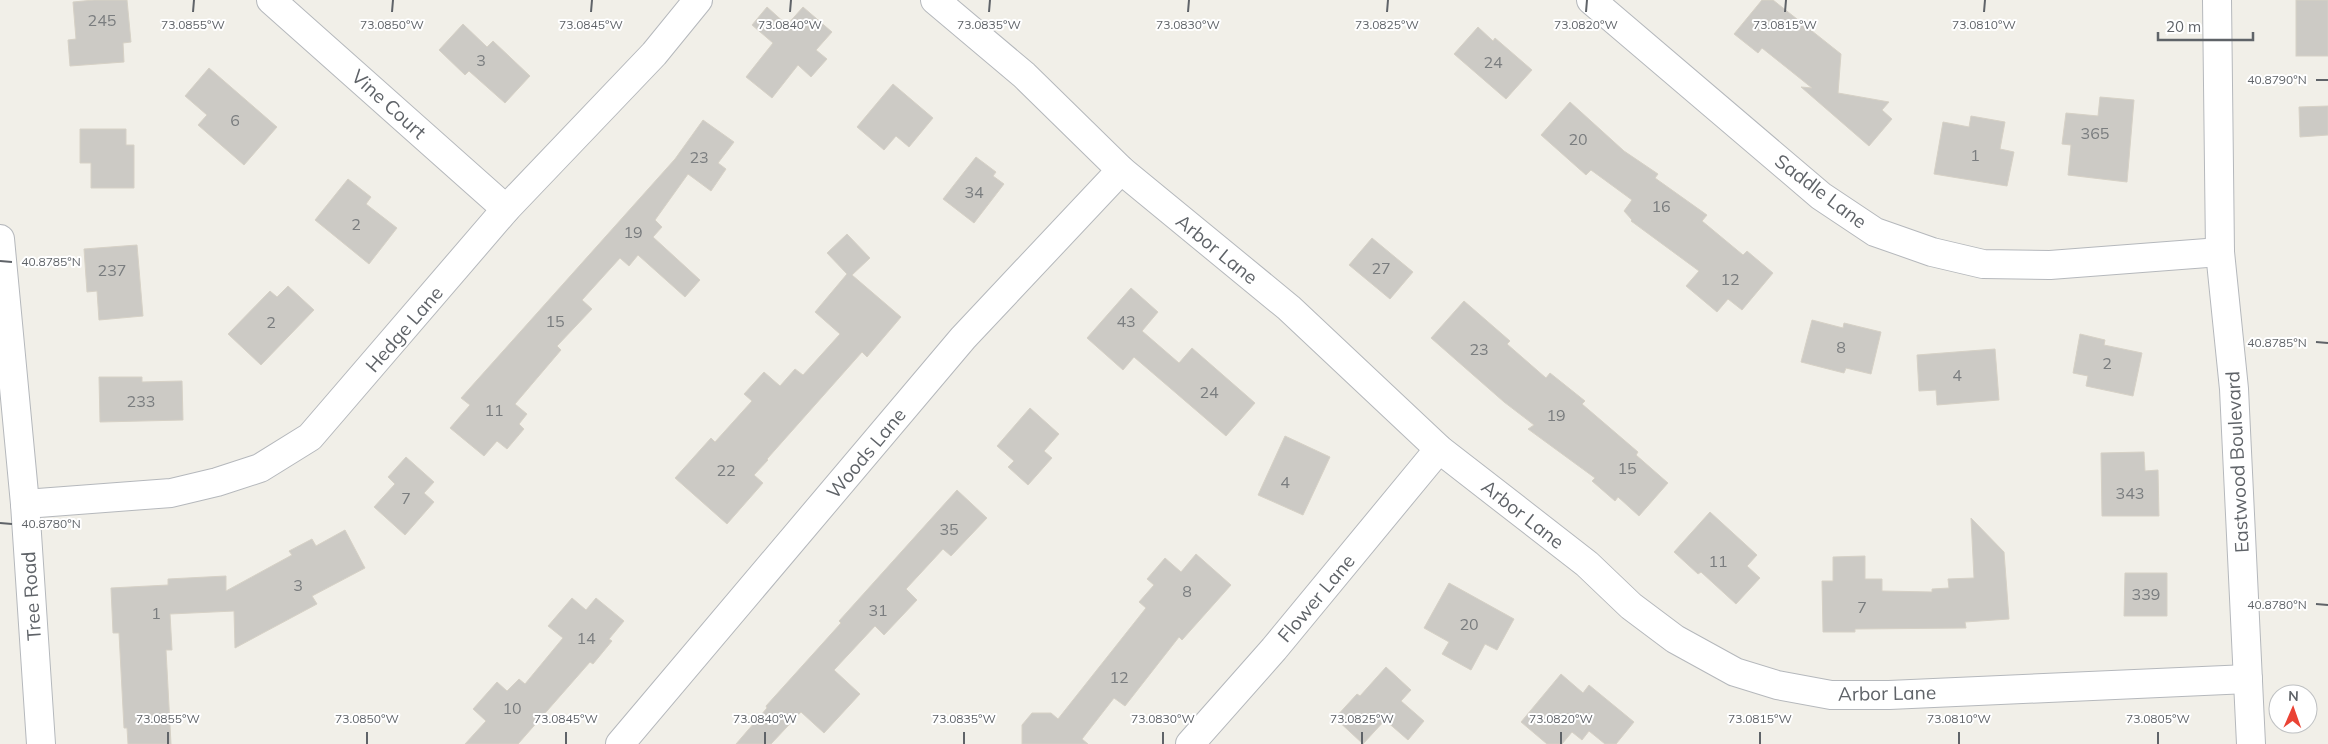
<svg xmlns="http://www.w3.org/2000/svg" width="2328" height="744" viewBox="0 0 2328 744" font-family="Mulish,sans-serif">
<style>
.building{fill:#cccac5;stroke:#d6d1c6}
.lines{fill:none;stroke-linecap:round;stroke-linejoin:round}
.minor-casing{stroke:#b5b8bc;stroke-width:30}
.minor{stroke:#fff;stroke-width:28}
.ticks{fill:none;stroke:#5f6368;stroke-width:2}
.labels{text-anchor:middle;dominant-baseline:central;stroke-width:4;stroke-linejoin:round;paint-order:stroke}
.number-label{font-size:16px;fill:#7a7d7f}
.street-label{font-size:19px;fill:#5f6368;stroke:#fff}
.ticks-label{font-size:12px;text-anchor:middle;fill:#5f6368;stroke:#fff;stroke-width:4;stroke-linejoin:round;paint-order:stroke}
</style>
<rect width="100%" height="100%" fill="#f1efe8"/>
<!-- building -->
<g class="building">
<polygon points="94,0 127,0 131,42 123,43 124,62 70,66 68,40 76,39 73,2"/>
<polygon points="1762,0 1773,0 1841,54 1838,93 1889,102 1882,110 1892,119 1869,146 1801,87 1812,88 1762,48 1758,53 1734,34"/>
<rect x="2296" y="0" width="32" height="56"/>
<polygon points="767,7 787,25 803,7 832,32 816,50 827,59 811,77 798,65 772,98 746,77 773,43 752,25"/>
<polygon points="463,24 487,47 493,41 530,76 505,103 469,71 465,75 439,50"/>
<polygon points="1478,27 1493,41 1495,38 1532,70 1506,99 1454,54"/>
<polygon points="209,68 277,127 244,165 198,125 207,115 185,96"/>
<polygon points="893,84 933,118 909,147 896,136 884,150 857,127"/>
<polygon points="2100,97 2134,100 2127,182 2068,175 2071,145 2062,144 2066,113 2098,116"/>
<polygon points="1570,102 1624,151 1658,174 1655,178 1707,215 1702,221 1743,255 1747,251 1773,273 1742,310 1728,299 1717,312 1686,286 1699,271 1631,221 1632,220 1624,211 1632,200 1591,170 1586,175 1541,135"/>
<polygon points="2328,106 2328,135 2300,137 2299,107"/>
<polygon points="1971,116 2005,122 2000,149 2014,152 2007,186 1934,174 1943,122 1969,127"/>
<polygon points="703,120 734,142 718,163 726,169 711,191 688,174 655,220 662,227 653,237 700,280 685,297 638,255 629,266 620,258 582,300 592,309 557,346 561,350 515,404 527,414 519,424 524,429 507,449 497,441 484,456 450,428 470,405 461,398 675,159"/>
<polygon points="80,129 126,129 126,145 134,145 134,188 91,188 91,163 80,163"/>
<polygon points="976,157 996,172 993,176 1004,184 974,223 943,199"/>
<polygon points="348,179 371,197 366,204 397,228 369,264 315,220"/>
<polygon points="847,234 870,258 852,275 901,317 867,357 862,352 767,459 768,460 754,475 763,483 727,524 675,478 711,438 715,442 752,401 744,394 764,372 780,386 795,369 803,375 840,334 815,312 847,274 827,253"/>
<polygon points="1372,238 1413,272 1390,299 1349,265"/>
<polygon points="137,245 143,316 99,320 97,291 87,292 84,249"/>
<polygon points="288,286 314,310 261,365 228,334 270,291 277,297"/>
<polygon points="1131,288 1158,312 1142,331 1179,363 1192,348 1255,403 1226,436 1134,357 1123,370 1087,338"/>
<polygon points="1464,301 1510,341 1507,344 1546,378 1550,373 1585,401 1582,404 1638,452 1636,455 1668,483 1639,516 1618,497 1615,501 1592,481 1595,478 1528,429 1534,425 1504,402 1431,338"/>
<polygon points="1812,320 1843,328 1844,323 1881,332 1871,374 1846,368 1844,373 1801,362"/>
<polygon points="2080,334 2105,340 2104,345 2142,353 2133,396 2086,386 2088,376 2073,373"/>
<polygon points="1995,349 1999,400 1937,405 1936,390 1919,391 1917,355"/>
<polygon points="99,377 142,377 142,382 182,381 183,420 100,422"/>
<polygon points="1030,408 1059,434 1044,451 1052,458 1028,485 1008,467 1014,461 997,446"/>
<polygon points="1285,436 1330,457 1303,515 1258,495"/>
<polygon points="2144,452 2145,471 2158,470 2159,516 2102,516 2101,453"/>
<polygon points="406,457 434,482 424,493 434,502 405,535 374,507 395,484 388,477"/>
<polygon points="957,490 987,518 951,556 943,549 906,589 917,600 884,635 875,626 834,670 860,694 824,733 801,712 771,744 736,744 767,708 766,706 841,623 839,621"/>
<polygon points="1710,512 1757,555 1747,566 1760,578 1736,604 1701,572 1698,574 1674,552"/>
<polygon points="1971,518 2004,552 2009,619 1965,622 1966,628 1855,629 1855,632 1823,632 1822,581 1833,581 1833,557 1865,556 1865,579 1882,579 1882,591 1932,592 1932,589 1949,588 1948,579 1974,578"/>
<polygon points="345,530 365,568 312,596 317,604 235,648 234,611 170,614 172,650 166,650 171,744 128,744 127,728 124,728 119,633 113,633 111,588 168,585 168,579 226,576 226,591 292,555 289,551 312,539 316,546"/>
<polygon points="1196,554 1231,585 1182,640 1179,637 1125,706 1114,698 1082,739 1088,744 1022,744 1022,725 1032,713 1051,713 1058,719 1146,608 1139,602 1154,585 1147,579 1165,558 1181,572"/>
<polygon points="2125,573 2167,573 2167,616 2124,616"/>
<polygon points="1449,583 1514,619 1497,650 1485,644 1471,670 1442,654 1449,642 1424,628"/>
<polygon points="572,598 586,610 596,598 624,621 609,639 612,641 593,664 590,662 518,744 465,744 486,721 473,709 497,682 507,691 519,679 525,684 563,638 548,626"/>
<polygon points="1386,667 1411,690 1401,701 1424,721 1408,740 1385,720 1363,744 1335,718 1357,694 1360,696"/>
<polygon points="1561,674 1583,693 1589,685 1634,722 1616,744 1605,744 1589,731 1582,740 1572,732 1562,744 1547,744 1521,722"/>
</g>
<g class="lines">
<defs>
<g id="minor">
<polyline points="271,0 506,209"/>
<polyline points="935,0 1024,75 1121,170 1289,308 1439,449 1587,564 1631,606 1675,639 1735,672 1777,685 1831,695 1889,695 2248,679"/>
<polyline points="1591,0 1821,196 1875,232 1932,252 1983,264 2050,265 2220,252"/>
<polyline points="2217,0 2220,252 2234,389 2251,744"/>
<polyline points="0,239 25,504 41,744"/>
<polyline points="25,504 171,493 217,482 260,468 310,437 506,209 654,54 698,0"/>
<polyline points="620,744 963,338 1121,170"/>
<polyline points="1190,744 1274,649 1439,449"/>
</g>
</defs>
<!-- minor casing -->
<use href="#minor" class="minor-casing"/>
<!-- minor -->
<use href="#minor" class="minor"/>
</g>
<!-- ticks -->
<path class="ticks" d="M193,12L194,0M392,12L393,0M591,12L592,0M790,12L791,0M989,12L990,0M1188,12L1189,0M1387,12L1388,0M1586,12L1587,0M1785,12L1786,0M1984,12L1985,0M2316,80H2328M0,261L12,262M2316,342L2328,343M0,523L12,524M2316,604L2328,605M168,744V732M367,744V732M566,744V732M765,744V732M964,744V732M1163,744V732M1362,744V732M1561,744V732M1760,744V732M1959,744V732M2158,744V732"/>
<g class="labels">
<!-- number labels -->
<g class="number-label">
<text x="102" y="20">245</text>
<text x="481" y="60">3</text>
<text x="1493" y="62">24</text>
<text x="235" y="120">6</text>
<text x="2095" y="133">365</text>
<text x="1578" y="139">20</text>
<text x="1975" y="155">1</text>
<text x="699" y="157">23</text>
<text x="974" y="192">34</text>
<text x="1661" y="206">16</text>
<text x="356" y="224">2</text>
<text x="633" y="232">19</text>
<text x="1381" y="268">27</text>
<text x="112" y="270">237</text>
<text x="1730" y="279">12</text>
<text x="555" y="321">15</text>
<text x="1126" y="321">43</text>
<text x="271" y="322">2</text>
<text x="1841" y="347">8</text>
<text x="1479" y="349">23</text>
<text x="2107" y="363">2</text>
<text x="1957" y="375">4</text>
<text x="1209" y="392">24</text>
<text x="141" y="401">233</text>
<text x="494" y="410">11</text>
<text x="1556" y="415">19</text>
<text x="1627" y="468">15</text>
<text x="726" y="470">22</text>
<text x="1285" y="482">4</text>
<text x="2130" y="493">343</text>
<text x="406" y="498">7</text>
<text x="949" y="529">35</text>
<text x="1718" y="561">11</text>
<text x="298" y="585">3</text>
<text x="1187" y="591">8</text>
<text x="2146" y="594">339</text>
<text x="1862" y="607">7</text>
<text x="878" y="610">31</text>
<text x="156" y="613">1</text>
<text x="1469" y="624">20</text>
<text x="586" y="638">14</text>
<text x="1119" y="677">12</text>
<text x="512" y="708">10</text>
</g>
<!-- street labels -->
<g class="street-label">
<text transform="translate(389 104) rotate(42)">Vine Court</text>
<text transform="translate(1821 191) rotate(37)">Saddle Lane</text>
<text transform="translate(1217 249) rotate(39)">Arbor Lane</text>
<text transform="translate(404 329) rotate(-49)">Hedge Lane</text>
<text transform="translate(866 453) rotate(-50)">Woods Lane</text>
<text transform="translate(2237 462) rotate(-93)">Eastwood Boulevard</text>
<text transform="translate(1523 514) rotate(38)">Arbor Lane</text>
<text transform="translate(31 596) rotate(-94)">Tree Road</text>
<text transform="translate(1316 598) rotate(-50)">Flower Lane</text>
<text transform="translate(1887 693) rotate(-1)">Arbor Lane</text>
</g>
</g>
<g class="ticks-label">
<text x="193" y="29">73.0855°W</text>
<text x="392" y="29">73.0850°W</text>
<text x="591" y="29">73.0845°W</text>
<text x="790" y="29">73.0840°W</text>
<text x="989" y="29">73.0835°W</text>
<text x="1188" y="29">73.0830°W</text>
<text x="1387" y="29">73.0825°W</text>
<text x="1586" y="29">73.0820°W</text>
<text x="1785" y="29">73.0815°W</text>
<text x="1984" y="29">73.0810°W</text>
<text x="2277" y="84">40.8790°N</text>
<text x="51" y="266">40.8785°N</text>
<text x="2277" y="347">40.8785°N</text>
<text x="51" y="528">40.8780°N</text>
<text x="2277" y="609">40.8780°N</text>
<text x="168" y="723">73.0855°W</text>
<text x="367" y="723">73.0850°W</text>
<text x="566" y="723">73.0845°W</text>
<text x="765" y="723">73.0840°W</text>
<text x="964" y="723">73.0835°W</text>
<text x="1163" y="723">73.0830°W</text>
<text x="1362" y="723">73.0825°W</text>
<text x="1561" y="723">73.0820°W</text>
<text x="1760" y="723">73.0815°W</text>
<text x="1959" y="723">73.0810°W</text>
<text x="2158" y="723">73.0805°W</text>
</g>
<!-- north arrow -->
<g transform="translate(2293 709) rotate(2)"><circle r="24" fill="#ffffff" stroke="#bfc1c3"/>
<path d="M0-4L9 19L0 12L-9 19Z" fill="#ea4335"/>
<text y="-8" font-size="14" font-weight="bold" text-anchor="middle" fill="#5f6368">N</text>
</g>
<!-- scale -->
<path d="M2158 32v8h95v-8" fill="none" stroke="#5f6368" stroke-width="2.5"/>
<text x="2166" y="32" font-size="15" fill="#5f6368" stroke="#ffffff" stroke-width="4" paint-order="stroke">20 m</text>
</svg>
